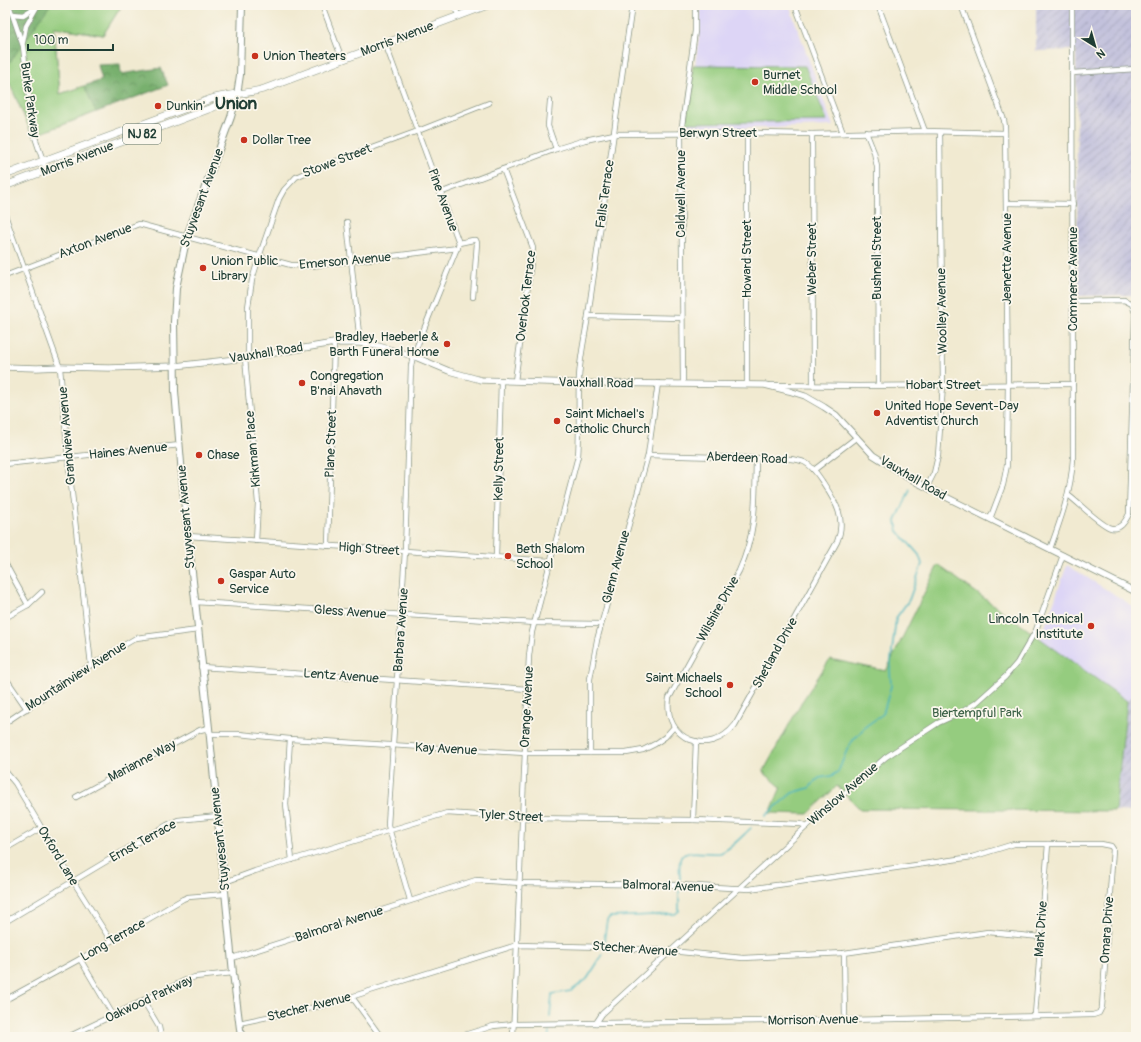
<svg xmlns="http://www.w3.org/2000/svg" width="1141" height="1042" viewBox="0 0 1141 1042" font-family="Pangolin,sans-serif">
<style>
.built{fill:#ddd5f6}
.industrial{fill:url(#industrial-furrows)}
.forest{fill:url(#forest-crowns);stroke:#4c7651}
.park{fill:#95cc7f;stroke:#5a845a}
.lines{fill:none;stroke-linecap:round;stroke-linejoin:round}
.stream{stroke:#45b4be;stroke-width:1.5}
.minor-casing{stroke:#889482;stroke-width:6}
.tertiary-casing{stroke:#889482;stroke-width:7}
.secondary-casing{stroke:#889482;stroke-width:8}
.primary-casing{stroke:#889482;stroke-width:8}
.minor{stroke:#fff;stroke-width:4.5}
.tertiary{stroke:#fff;stroke-width:5.5}
.secondary{stroke:#fff;stroke-width:6}
.primary{stroke:#fff;stroke-width:7}
.poi-dot{fill:#c8321e;stroke:#fbf7ec;stroke-width:1.5}
.labels{text-anchor:middle;dominant-baseline:central;stroke-width:3.5;stroke-linejoin:round;paint-order:stroke}
.shield{fill:#fbf7ec;stroke:#61756b;stroke-width:1}
.shield-label{font-size:12px;font-weight:bold;fill:#1f3d34}
.street-label{font-size:13px;fill:#1f3d34;stroke:#fbf7ec}
.poi-label{font-size:13px;fill:#1f3d34;stroke:#fbf7ec;text-anchor:start}
.park-label{font-size:13px;fill:#3c6147;stroke:#fbf7ec}
.district-label{font-size:17px;font-weight:bold;fill:#1f3d34;stroke:#fbf7ec}
</style>
<defs>
<pattern id="industrial-furrows" width="10" height="10" patternUnits="userSpaceOnUse"><rect width="10" height="10" fill="#c2c1dc"/><path d="M-1 1l2-2M0 10L10 0M9 11l2-2" fill="none" stroke="#9d9eb3"/></pattern>
<pattern id="forest-crowns" width="20" height="18" patternUnits="userSpaceOnUse"><rect width="20" height="18" fill="#78b06e"/><path d="M2 6a3 3 0 1 1 6 0M12 15a3 3 0 1 1 6 0" fill="none" stroke="#62905b"/></pattern>
</defs>
<rect width="100%" height="100%" fill="#fbf7ec"/>
<filter id="ink" filterUnits="userSpaceOnUse"><feTurbulence type="fractalNoise" baseFrequency=".025" numOctaves="2"/><feDisplacementMap in="SourceGraphic" scale="8" xChannelSelector="R" yChannelSelector="G"/><feConvolveMatrix kernelMatrix="1 2 1 2 8 2 1 2 1" color-interpolation-filters="sRGB"/></filter>
<filter id="wash" filterUnits="userSpaceOnUse"><feTurbulence type="fractalNoise" baseFrequency=".012" numOctaves="4" result="noise"/><feDisplacementMap in="SourceGraphic" scale="16" xChannelSelector="R" yChannelSelector="G"/><feGaussianBlur stdDeviation="0.9" result="paint"/><feColorMatrix in="noise" values="0 0 0 0 0 0 0 0 0 0 0 0 0 0 0 0 0 1.4 0 .05"/><feComposite in="paint" operator="in"/></filter>
<g filter="url(#wash)">
<rect width="100%" height="100%" fill="#f1ead1"/>
<!-- built -->
<g class="built">
<polygon points="701,5 789,5 833,126 686,130 699,37"/>
<polygon points="1067,565 1136,608 1136,693 1127,701 1039,644"/>
</g>
<!-- industrial -->
<g class="industrial">
<polygon points="1036,5 1136,5 1136,295 1078,296 1076,50 1036,51"/>
<polygon points="1136,693 1136,812 1115,811 1127,701"/>
</g>
<!-- forest -->
<polygon class="forest" points="5,5 122,5 103,35 54,27 60,94 102,80 98,65 120,64 121,74 161,68 168,85 33,136 5,73"/>
<!-- park -->
<g class="park">
<polygon points="50,5 122,5 103,35 54,27 60,94 84,86 96,112 33,136 5,73 5,69"/>
<polygon points="693,65 805,66 827,121 686,123"/>
<polygon points="938,565 1127,701 1115,811 860,809 837,786 808,814 770,813 781,787 763,772 801,703 830,659 886,671"/>
</g>
<g class="lines">
<!-- stream -->
<g class="stream">
<polyline points="765,816 792,793 809,788 819,778 831,776 838,772 849,745 866,726 883,714 891,686 890,669 896,618 909,600 922,564 919,555 898,531 896,521 910,490"/>
<path d="M680,879C680,873 678,863 681,857C687,848 710,855 720,853C730,850 743,835 751,828"/>
<polyline points="604,941 607,920 610,917 675,914 679,911 679,891"/>
<polyline points="550,1017 552,994 571,991 587,979 603,954"/>
<polyline points="549,1037 549,1031"/>
</g>
</g>
</g>
<g filter="url(#ink)">
<g class="lines">
<defs>
<g id="minor">
<polyline points="9,5 23,46 33,131 46,170"/>
<polyline points="322,5 342,59"/>
<polyline points="453,5 459,16"/>
<polyline points="795,5 843,133"/>
<polyline points="878,5 925,131"/>
<polyline points="961,5 1004,120 1005,127 1008,384 1007,449 1007,465 1003,485 990,519"/>
<polyline points="13,14 23,15 36,7"/>
<polyline points="23,42 26,26 38,5"/>
<polyline points="385,43 459,243 413,356 411,366 405,551 388,825 410,900"/>
<polyline points="1072,73 1136,69"/>
<polyline points="550,101 548,126 556,149"/>
<polyline points="866,132 874,152 877,167 878,385"/>
<polyline points="747,133 747,384"/>
<polyline points="812,134 813,385"/>
<polyline points="503,169 533,248 515,381"/>
<polyline points="440,193 556,149 585,140 614,134 754,133 812,134 925,131 1005,133"/>
<polyline points="1007,203 1073,204"/>
<polyline points="5,215 60,368 68,457 91,665"/>
<polyline points="347,222 360,343"/>
<polyline points="459,243 473,240 476,240 477,243 473,297"/>
<polyline points="5,276 139,224 291,265 311,266 458,248"/>
<polyline points="588,316 682,318"/>
<polyline points="248,357 248,307 252,280 259,257 279,199 284,190 296,177 309,171 418,131 489,103"/>
<polyline points="245,358 258,503 256,541"/>
<polyline points="683,384 681,133 695,31 695,5"/>
<polyline points="770,385 858,386 1073,384"/>
<path d="M648,455L791,459C796,460 801,460 806,463C813,467 818,475 822,481C835,501 847,518 837,542L735,725C709,758 663,740 669,698L739,571C757,531 755,501 756,458"/>
<polyline points="5,464 180,445"/>
<polyline points="814,470 857,437"/>
<polyline points="927,487 934,473 938,456 943,385 940,132"/>
<path d="M1068,495C1078,502 1101,526 1111,528C1120,530 1125,522 1129,514L1135,313L1132,304L1124,300L1073,301"/>
<polyline points="188,536 550,561"/>
<polyline points="328,546 334,343"/>
<path d="M1050,549C1061,519 1071,491 1073,459L1072,5"/>
<polyline points="496,557 501,381"/>
<polyline points="5,563 28,605"/>
<polyline points="195,602 535,623 601,624"/>
<polyline points="5,618 28,605 42,592"/>
<polyline points="201,667 528,689"/>
<polyline points="5,677 27,709"/>
<polyline points="5,723 91,665 136,638 198,630"/>
<polyline points="209,734 239,734 290,739 525,753 626,753 643,750 655,744 665,737 674,727"/>
<polyline points="290,739 286,804 292,860"/>
<polyline points="590,753 590,679 597,640 648,455 658,383"/>
<polyline points="5,771 15,783 73,881 111,941"/>
<polyline points="76,797 200,730 209,728"/>
<polyline points="693,820 696,741"/>
<polyline points="5,849 41,828"/>
<polyline points="225,882 255,871 447,813 522,818 693,820 801,824 807,826"/>
<polyline points="5,922 167,825 178,820 218,816"/>
<polyline points="844,953 845,1020"/>
<polyline points="232,958 476,880 520,883 679,885 749,889 972,857 1014,844 1101,844 1111,846 1113,849 1102,1007 1099,1013 1093,1015 845,1020 514,1024 493,1026 458,1037"/>
<polyline points="80,959 113,1015"/>
<polyline points="352,997 381,1037"/>
<polyline points="5,1000 80,959 183,899 188,897 226,894"/>
<polyline points="143,1000 159,1027 161,1037"/>
<polyline points="1035,1015 1048,844"/>
<polyline points="239,1023 325,1005 517,945 605,947 670,951 743,958 844,953 988,932 1041,937"/>
<polyline points="596,1023 602,1014 807,826 886,757 938,723 960,713 976,703 1005,677 1017,663 1036,630 1063,555"/>
<polyline points="68,1037 186,980 195,977 233,973"/>
<path d="M513,1037L529,656L532,632L578,456C580,430 578,404 579,378C580,357 585,336 588,316L632,5"/>
</g>
<polyline id="tertiary" points="5,367 37,368 60,367 109,368 175,366 245,358 334,343 360,343 378,346 413,356 449,371 481,380 579,383 765,385 789,391 805,396 824,407 836,415 873,455 916,482 1136,592"/>
<polyline id="secondary" points="241,1037 233,973 209,728 184,499 175,391 174,322 176,288 187,236 231,117 237,95 240,75 242,5"/>
<g id="primary">
<path d="M5,175L211,99C228,94 246,94 264,89L488,5"/>
<polyline points="5,186 214,107 234,97"/>
</g>
</defs>
<!-- minor casing -->
<use href="#minor" class="minor-casing"/>
<!-- tertiary casing -->
<use href="#tertiary" class="tertiary-casing"/>
<!-- secondary casing -->
<use href="#secondary" class="secondary-casing"/>
<!-- primary casing -->
<use href="#primary" class="primary-casing"/>
<!-- minor -->
<use href="#minor" class="minor"/>
<!-- tertiary -->
<use href="#tertiary" class="tertiary"/>
<!-- secondary -->
<use href="#secondary" class="secondary"/>
<!-- primary -->
<use href="#primary" class="primary"/>
</g>
</g>
<!-- markers -->
<g class="poi-dot">
<circle cx="255" cy="56" r="4"/>
<circle cx="755" cy="82" r="4"/>
<circle cx="158" cy="106" r="4"/>
<circle cx="244" cy="140" r="4"/>
<circle cx="203" cy="268" r="4"/>
<circle cx="447" cy="344" r="4"/>
<circle cx="302" cy="383" r="4"/>
<circle cx="877" cy="413" r="4"/>
<circle cx="557" cy="421" r="4"/>
<circle cx="199" cy="455" r="4"/>
<circle cx="508" cy="556" r="4"/>
<circle cx="221" cy="581" r="4"/>
<circle cx="1091" cy="626" r="4"/>
<circle cx="730" cy="685" r="4"/>
</g>
<g class="labels">
<!-- shield labels -->
<rect class="shield" x="123" y="124" width="38" height="20" rx="3"/>
<g class="shield-label">
<text x="142" y="134">NJ 82</text>
</g>
<!-- street labels -->
<g class="street-label">
<text transform="translate(397 39) rotate(-21)">Morris Avenue</text>
<text transform="translate(30 100) rotate(82)">Burke Parkway</text>
<text x="718" y="133">Berwyn Street</text>
<text transform="translate(77 159) rotate(-21)">Morris Avenue</text>
<text transform="translate(337 161) rotate(-21)">Stowe Street</text>
<text transform="translate(605 194) rotate(-82)">Falls Terrace</text>
<text transform="translate(681 194) rotate(-90)">Caldwell Avenue</text>
<text transform="translate(202 198) rotate(-70)">Stuyvesant Avenue</text>
<text transform="translate(443 200) rotate(70)">Pine Avenue</text>
<text transform="translate(95 241) rotate(-21)">Axton Avenue</text>
<text transform="translate(877 258) rotate(-90)">Bushnell Street</text>
<text transform="translate(747 259) rotate(-90)">Howard Street</text>
<text transform="translate(812 259) rotate(-90)">Weber Street</text>
<text transform="translate(1007 259) rotate(-90)">Jeanette Avenue</text>
<text transform="translate(345 261) rotate(-5)">Emerson Avenue</text>
<text transform="translate(1073 279) rotate(-90)">Commerce Avenue</text>
<text transform="translate(526 296) rotate(-83)">Overlook Terrace</text>
<text transform="translate(942 311) rotate(-91)">Woolley Avenue</text>
<text transform="translate(266 353) rotate(-9)">Vauxhall Road</text>
<text transform="translate(596 383) rotate(1)">Vauxhall Road</text>
<text x="943" y="385">Hobart Street</text>
<text transform="translate(67 436) rotate(-95)">Grandview Avenue</text>
<text transform="translate(331 444) rotate(-88)">Plane Street</text>
<text transform="translate(253 449) rotate(-95)">Kirkman Place</text>
<text transform="translate(128 451) rotate(-6)">Haines Avenue</text>
<text transform="translate(747 458) rotate(2)">Aberdeen Road</text>
<text transform="translate(499 469) rotate(-89)">Kelly Street</text>
<text transform="translate(913 478) rotate(30)">Vauxhall Road</text>
<text transform="translate(186 517) rotate(-95)">Stuyvesant Avenue</text>
<text transform="translate(369 549) rotate(4)">High Street</text>
<text transform="translate(616 567) rotate(-75)">Glenn Avenue</text>
<text transform="translate(718 609) rotate(-61)">Wilshire Drive</text>
<text transform="translate(350 612) rotate(4)">Gless Avenue</text>
<text transform="translate(401 630) rotate(-86)">Barbara Avenue</text>
<text transform="translate(775 653) rotate(-61)">Shetland Drive</text>
<text transform="translate(76 676) rotate(-33)">Mountainview Avenue</text>
<text transform="translate(341 676) rotate(4)">Lentz Avenue</text>
<text transform="translate(527 707) rotate(-87)">Orange Avenue</text>
<text transform="translate(446 749) rotate(3)">Kay Avenue</text>
<text transform="translate(142 761) rotate(-28)">Marianne Way</text>
<text transform="translate(843 794) rotate(-41)">Winslow Avenue</text>
<text transform="translate(511 816) rotate(3)">Tyler Street</text>
<text transform="translate(220 839) rotate(-96)">Stuyvesant Avenue</text>
<text transform="translate(143 841) rotate(-29)">Ernst Terrace</text>
<text transform="translate(58 856) rotate(59)">Oxford Lane</text>
<text transform="translate(668 886) rotate(2)">Balmoral Avenue</text>
<text transform="translate(339 924) rotate(-18)">Balmoral Avenue</text>
<text transform="translate(1041 929) rotate(-86)">Mark Drive</text>
<text transform="translate(1107 930) rotate(-86)">Omara Drive</text>
<text transform="translate(113 940) rotate(-30)">Long Terrace</text>
<text transform="translate(635 949) rotate(4)">Stecher Avenue</text>
<text transform="translate(149 999) rotate(-25)">Oakwood Parkway</text>
<text transform="translate(309 1007) rotate(-14)">Stecher Avenue</text>
<text transform="translate(813 1020) rotate(-1)">Morrison Avenue</text>
</g>
<!-- poi labels -->
<g class="poi-label">
<text x="263" y="56">Union Theaters</text>
<text x="763" y="75">Burnet<tspan x="763" dy="15">Middle School</tspan></text>
<text x="166" y="106">Dunkin'</text>
<text x="252" y="140">Dollar Tree</text>
<text x="211" y="261">Union Public<tspan x="211" dy="15">Library</tspan></text>
<text x="439" y="337" text-anchor="end">Bradley, Haeberle &amp;<tspan x="439" dy="15">Barth Funeral Home</tspan></text>
<text x="310" y="376">Congregation<tspan x="310" dy="15">B'nai Ahavath</tspan></text>
<text x="885" y="406">United Hope Sevent-Day<tspan x="885" dy="15">Adventist Church</tspan></text>
<text x="565" y="414">Saint Michael's<tspan x="565" dy="15">Catholic Church</tspan></text>
<text x="207" y="455">Chase</text>
<text x="516" y="549">Beth Shalom<tspan x="516" dy="15">School</tspan></text>
<text x="229" y="574">Gaspar Auto<tspan x="229" dy="15">Service</tspan></text>
<text x="1083" y="619" text-anchor="end">Lincoln Technical<tspan x="1083" dy="15">Institute</tspan></text>
<text x="722" y="678" text-anchor="end">Saint Michaels<tspan x="722" dy="15">School</tspan></text>
</g>
<!-- park labels -->
<g class="park-label">
<text x="977" y="713">Biertempful Park</text>
</g>
<!-- district labels -->
<g class="district-label">
<text x="236" y="103">Union</text>
</g>
</g>
<!-- margin -->
<rect width="1141" height="1042" fill="none" stroke="#fbf7ec" stroke-width="20"/>
<!-- north arrow -->
<g transform="translate(1095 46) rotate(143)" stroke="#fbf7ec" stroke-width="3" paint-order="stroke">
<path d="M0-3L7 15L0 10L-7 15Z" fill="#1f3d34"/>
<text y="-6" font-size="11" font-weight="bold" text-anchor="middle" fill="#1f3d34">N</text>
</g>
<!-- scale -->
<path d="M28 44v6h85v-6" fill="none" stroke="#1f3d34" stroke-width="2"/>
<text x="34" y="44" font-size="12" fill="#1f3d34" stroke="#fbf7ec" stroke-width="3" paint-order="stroke">100 m</text>
</svg>
